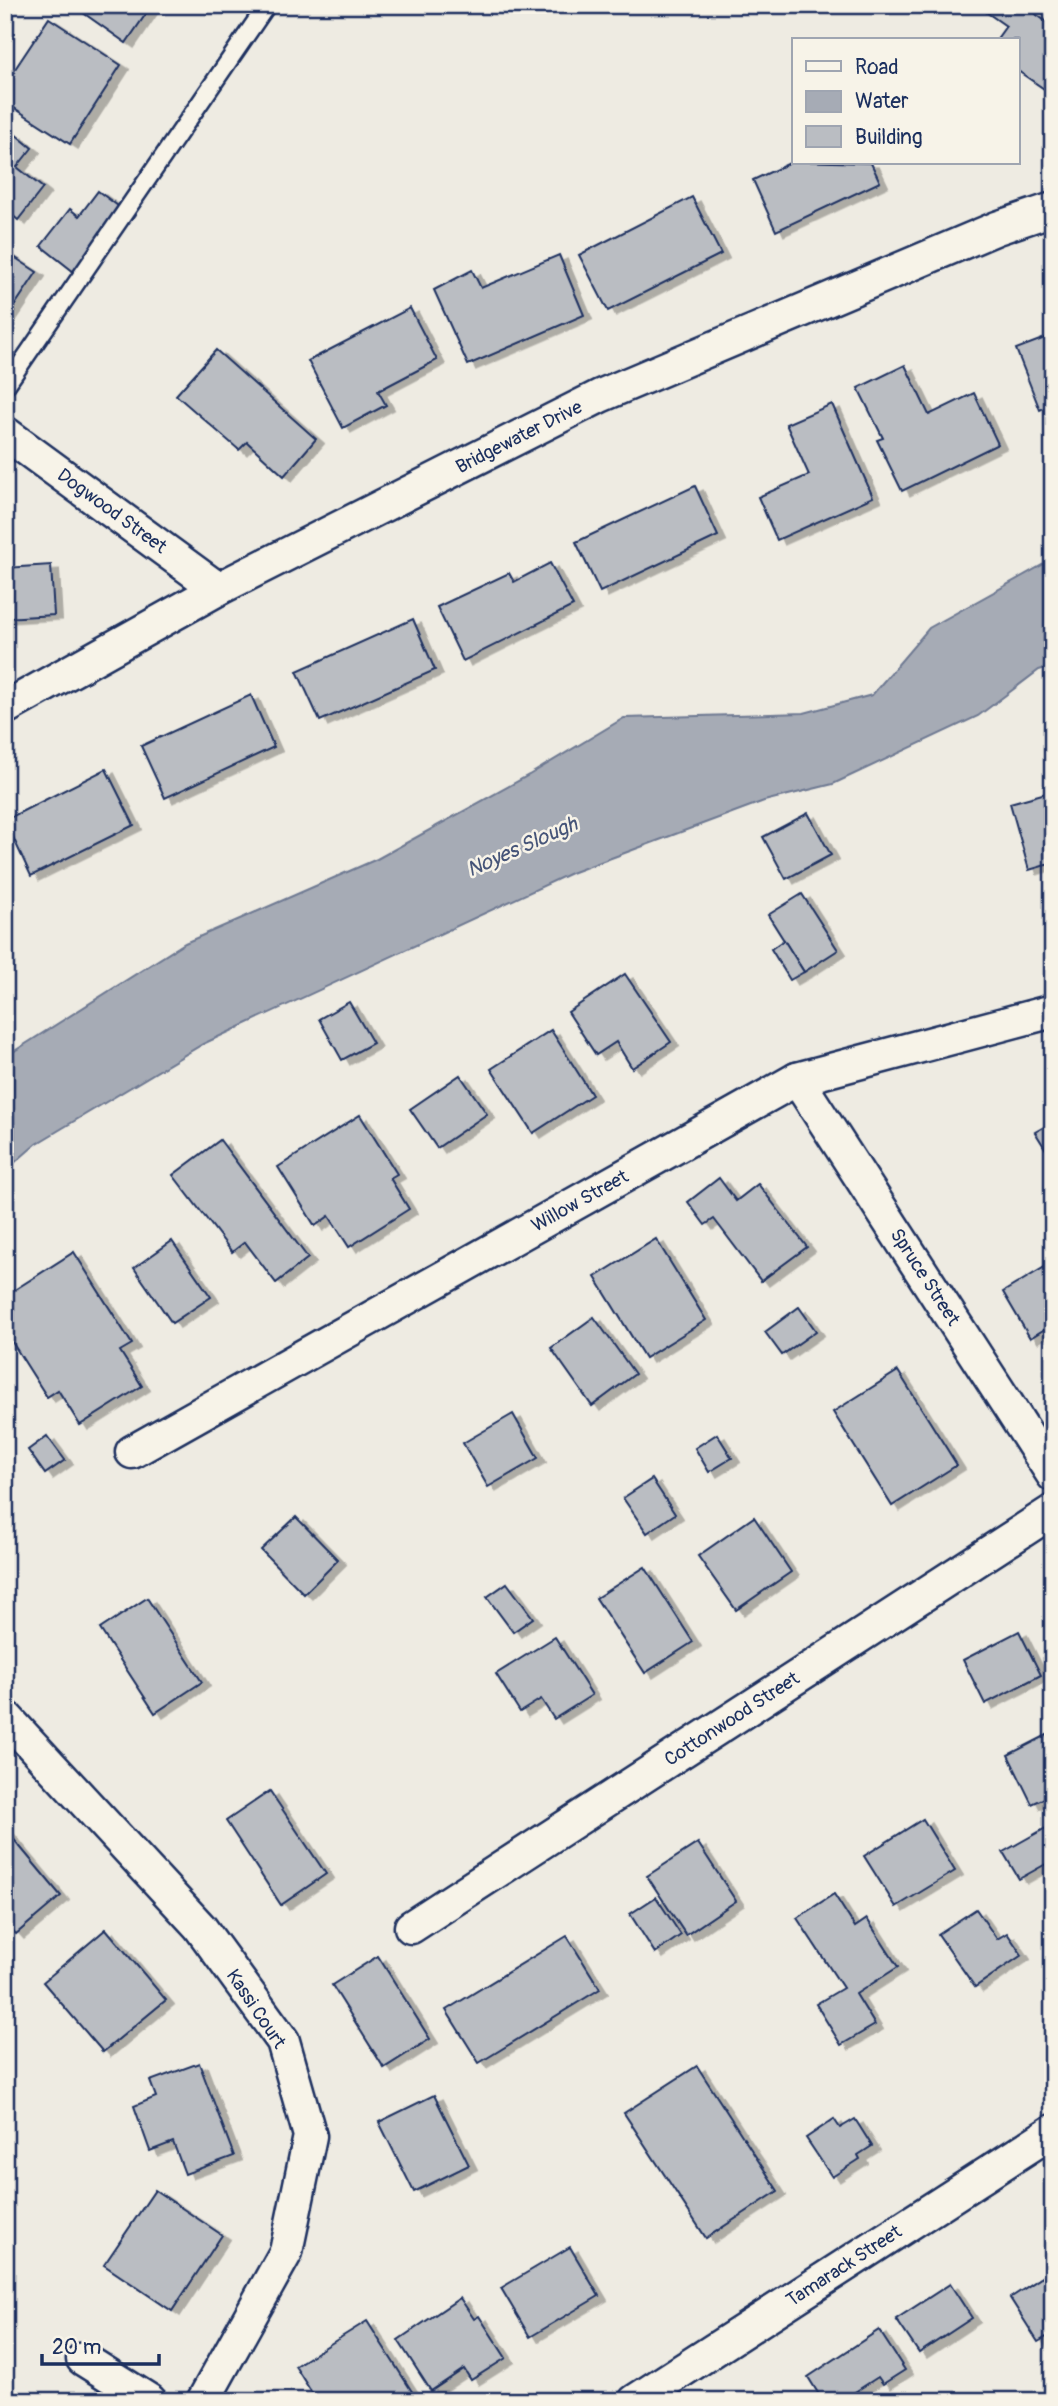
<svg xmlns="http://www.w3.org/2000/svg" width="1058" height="2406" viewBox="0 0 1058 2406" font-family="Pangolin,sans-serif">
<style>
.water{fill:#a6abb5;stroke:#6e7992;stroke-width:2}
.building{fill:#babdc2;stroke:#1b2f5e;stroke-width:2;filter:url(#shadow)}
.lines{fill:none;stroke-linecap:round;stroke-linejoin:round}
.service-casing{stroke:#1b2f5e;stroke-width:21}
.minor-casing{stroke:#1b2f5e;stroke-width:37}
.service{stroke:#f7f3e8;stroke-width:16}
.minor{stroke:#f7f3e8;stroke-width:32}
.labels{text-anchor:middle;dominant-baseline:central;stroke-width:5;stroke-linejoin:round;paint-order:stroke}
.street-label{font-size:19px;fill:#1b2f5e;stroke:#f7f3e8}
.water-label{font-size:21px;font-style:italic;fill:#455478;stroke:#f7f3e8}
</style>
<defs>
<filter id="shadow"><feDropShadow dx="8" dy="4.5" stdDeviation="0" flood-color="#0004"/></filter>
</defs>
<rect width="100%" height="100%" fill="#eeebe2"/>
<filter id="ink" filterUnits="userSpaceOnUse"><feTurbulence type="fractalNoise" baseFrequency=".0143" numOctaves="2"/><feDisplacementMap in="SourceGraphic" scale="14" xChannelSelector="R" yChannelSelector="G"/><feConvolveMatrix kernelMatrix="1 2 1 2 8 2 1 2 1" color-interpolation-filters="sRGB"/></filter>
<g filter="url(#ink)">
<!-- water -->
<polygon class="water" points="1053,559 1053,666 1039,670 978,716 833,784 764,801 571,873 203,1044 36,1144 5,1171 5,1057 185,943 377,859 529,775 624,718 804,713 872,695 929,628"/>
<!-- building -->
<g class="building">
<polygon points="72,5 152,5 126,43"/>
<polygon points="976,5 1029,5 1027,8 1047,22 1053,13 1053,95 1018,71 1018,40 996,40 1006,26"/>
<polygon points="49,18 121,65 70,144 5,102 5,84"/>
<polygon points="15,134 32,148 17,167 43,188 18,220 5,209 5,146"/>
<polygon points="794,161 871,163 880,182 776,231 753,180"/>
<polygon points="98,191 122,209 74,272 41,246 70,209 79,216"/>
<polygon points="692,197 721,254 608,311 579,255"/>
<polygon points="5,251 37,272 5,320"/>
<polygon points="559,255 584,315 468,365 434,290 472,270 481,288"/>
<polygon points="410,308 437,360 378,391 386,405 343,428 308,361"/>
<polygon points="1053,335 1053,404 1040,410 1016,349"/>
<polygon points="216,350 316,439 284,476 247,442 239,450 176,395"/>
<polygon points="905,365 929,415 974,393 998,444 902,491 877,440 883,438 858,388"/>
<polygon points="832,404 873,497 777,540 758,497 809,475 786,424"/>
<polygon points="695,486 718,536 600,592 576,542"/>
<polygon points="550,563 573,606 463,661 437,607 509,573 514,582"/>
<polygon points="51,565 54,615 5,618 5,568"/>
<polygon points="413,619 435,670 320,721 297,671"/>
<polygon points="251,695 274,747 165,798 141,746"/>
<polygon points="106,769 134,825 31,876 5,820"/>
<polygon points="1053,791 1053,863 1029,870 1010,803"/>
<polygon points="808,813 831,855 786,879 763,837"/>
<polygon points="802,894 838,950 804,972 768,915"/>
<polygon points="784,940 804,972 790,980 771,949"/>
<polygon points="625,974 671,1042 632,1068 616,1042 596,1055 568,1012"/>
<polygon points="349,1002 373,1043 342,1060 319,1019"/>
<polygon points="551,1030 592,1095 533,1133 491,1069"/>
<polygon points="460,1075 487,1114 437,1148 410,1109"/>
<polygon points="360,1115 397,1174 390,1178 409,1209 349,1247 329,1216 315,1226 278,1167"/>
<polygon points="1053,1122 1053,1161 1035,1132"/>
<polygon points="220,1140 308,1258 276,1283 245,1242 232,1252 173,1175"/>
<polygon points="719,1178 736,1201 758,1184 807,1247 761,1281 714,1219 705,1225 688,1202"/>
<polygon points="656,1239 706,1320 645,1358 595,1277"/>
<polygon points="172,1241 211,1297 172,1323 134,1268"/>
<polygon points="74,1252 132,1344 120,1351 142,1386 80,1425 58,1390 47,1397 5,1331 5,1296"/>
<polygon points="1053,1262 1053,1324 1030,1338 1003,1292"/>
<polygon points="799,1307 816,1331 782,1355 765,1332"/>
<polygon points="594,1317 635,1374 592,1406 551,1348"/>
<polygon points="898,1371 957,1465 892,1506 833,1412"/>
<polygon points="513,1414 538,1458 488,1487 463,1443"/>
<polygon points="717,1434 732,1458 709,1472 695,1448"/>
<polygon points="47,1436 65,1460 45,1474 28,1450"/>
<polygon points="652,1479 675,1514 647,1533 623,1498"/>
<polygon points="296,1517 338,1560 304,1594 261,1550"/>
<polygon points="754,1517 791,1572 736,1610 698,1556"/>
<polygon points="645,1567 693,1642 645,1673 596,1598"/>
<polygon points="507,1583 533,1618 513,1632 487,1597"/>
<polygon points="147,1598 202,1682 155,1713 100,1629"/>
<polygon points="1019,1631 1041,1675 985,1704 963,1660"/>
<polygon points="555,1637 592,1695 554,1719 541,1699 520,1712 496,1674"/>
<polygon points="1053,1732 1053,1794 1032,1804 1008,1755"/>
<polygon points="270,1791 326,1874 281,1905 226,1821"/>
<polygon points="923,1819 955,1871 896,1907 864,1856"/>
<polygon points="1053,1824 1053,1860 1019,1879 1003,1852"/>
<polygon points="6,1830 61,1896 16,1934 5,1922"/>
<polygon points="698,1843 736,1901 686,1935 647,1876"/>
<polygon points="1053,1871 1053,1886 1046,1874"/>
<polygon points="834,1894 855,1927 867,1919 898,1967 856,1994 875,2025 841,2045 816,2004 843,1988 797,1918"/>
<polygon points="656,1897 681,1935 655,1953 630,1914"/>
<polygon points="976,1909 997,1939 1007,1933 1022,1955 975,1987 938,1934"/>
<polygon points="106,1929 166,2000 103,2052 43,1982"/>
<polygon points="567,1936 600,1989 479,2063 446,2010"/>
<polygon points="378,1956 430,2039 384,2068 332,1985"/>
<polygon points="199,2063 234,2156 185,2174 173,2142 150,2151 134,2106 156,2097 150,2081"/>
<polygon points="697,2066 778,2191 706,2238 624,2113"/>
<polygon points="434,2095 469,2165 414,2192 379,2122"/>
<polygon points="834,2119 840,2128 855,2119 872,2146 858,2155 860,2159 832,2177 806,2138"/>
<polygon points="155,2190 222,2235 172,2311 104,2265"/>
<polygon points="570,2247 599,2296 530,2337 501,2288"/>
<polygon points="1044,2276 1053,2290 1053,2333 1038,2342 1010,2298"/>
<polygon points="950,2284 972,2318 919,2353 896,2319"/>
<polygon points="460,2298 474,2319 479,2316 506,2358 471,2380 464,2369 431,2391 398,2340"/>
<polygon points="367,2321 418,2401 317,2401 295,2366"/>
<polygon points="879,2330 905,2370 883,2384 878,2377 841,2401 823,2401 808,2377"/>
</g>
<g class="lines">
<defs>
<polyline id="service" points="5,387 267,5"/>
<g id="minor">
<polyline points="5,433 218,589"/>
<polyline points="5,708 218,589 600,396 997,228 1053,209"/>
<polyline points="797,1079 1053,1475"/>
<polyline points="132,1452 797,1079 1053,1011"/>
<polyline points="5,1716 200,1927 283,2041 310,2136 286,2252 203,2401"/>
<polyline points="411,1927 1053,1511"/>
<polyline points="83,2359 150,2401"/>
<polyline points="635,2401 1053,2131"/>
</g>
</defs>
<!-- service casing -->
<use href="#service" class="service-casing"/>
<!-- minor casing -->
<use href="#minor" class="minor-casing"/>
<!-- service -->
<use href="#service" class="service"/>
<!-- minor -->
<use href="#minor" class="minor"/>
</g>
</g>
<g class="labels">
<!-- street labels -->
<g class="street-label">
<text transform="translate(519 437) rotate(-27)">Bridgewater Drive</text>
<text transform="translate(112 511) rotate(36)">Dogwood Street</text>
<text transform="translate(580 1201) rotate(-29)">Willow Street</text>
<text transform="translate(925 1277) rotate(57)">Spruce Street</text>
<text transform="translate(732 1719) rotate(-33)">Cottonwood Street</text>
<text transform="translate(256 2009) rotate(56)">Kassi Court</text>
<text transform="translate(844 2266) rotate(-33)">Tamarack Street</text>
</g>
<!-- water labels -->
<g class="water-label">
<text transform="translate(522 847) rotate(-24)">Noyes Slough</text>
</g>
</g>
<!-- margin -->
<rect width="1058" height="2406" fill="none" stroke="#f7f3e8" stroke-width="28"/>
<rect x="14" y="14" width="1030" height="2378" fill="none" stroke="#1b2f5e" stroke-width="2.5" filter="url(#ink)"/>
<!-- legend -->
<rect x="792" y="38" width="228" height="126" fill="#f7f3e8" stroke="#9fa5b1" stroke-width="2"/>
<rect x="806" y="61" width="35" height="10" fill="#f7f3e8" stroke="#9fa5b1" stroke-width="2"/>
<text x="855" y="74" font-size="21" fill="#1b2f5e">Road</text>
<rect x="806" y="91" width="35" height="21" fill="#a6abb5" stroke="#9fa5b1" stroke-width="2"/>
<text x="855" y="108" font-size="21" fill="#1b2f5e">Water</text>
<rect x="806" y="126" width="35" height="21" fill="#babdc2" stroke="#9fa5b1" stroke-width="2"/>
<text x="855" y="144" font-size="21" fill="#1b2f5e">Building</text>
<!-- scale -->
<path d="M42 2354v10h117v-10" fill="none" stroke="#1b2f5e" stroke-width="3.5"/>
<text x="52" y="2354" font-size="21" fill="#1b2f5e" stroke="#f7f3e8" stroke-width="5" paint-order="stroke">20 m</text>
</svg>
